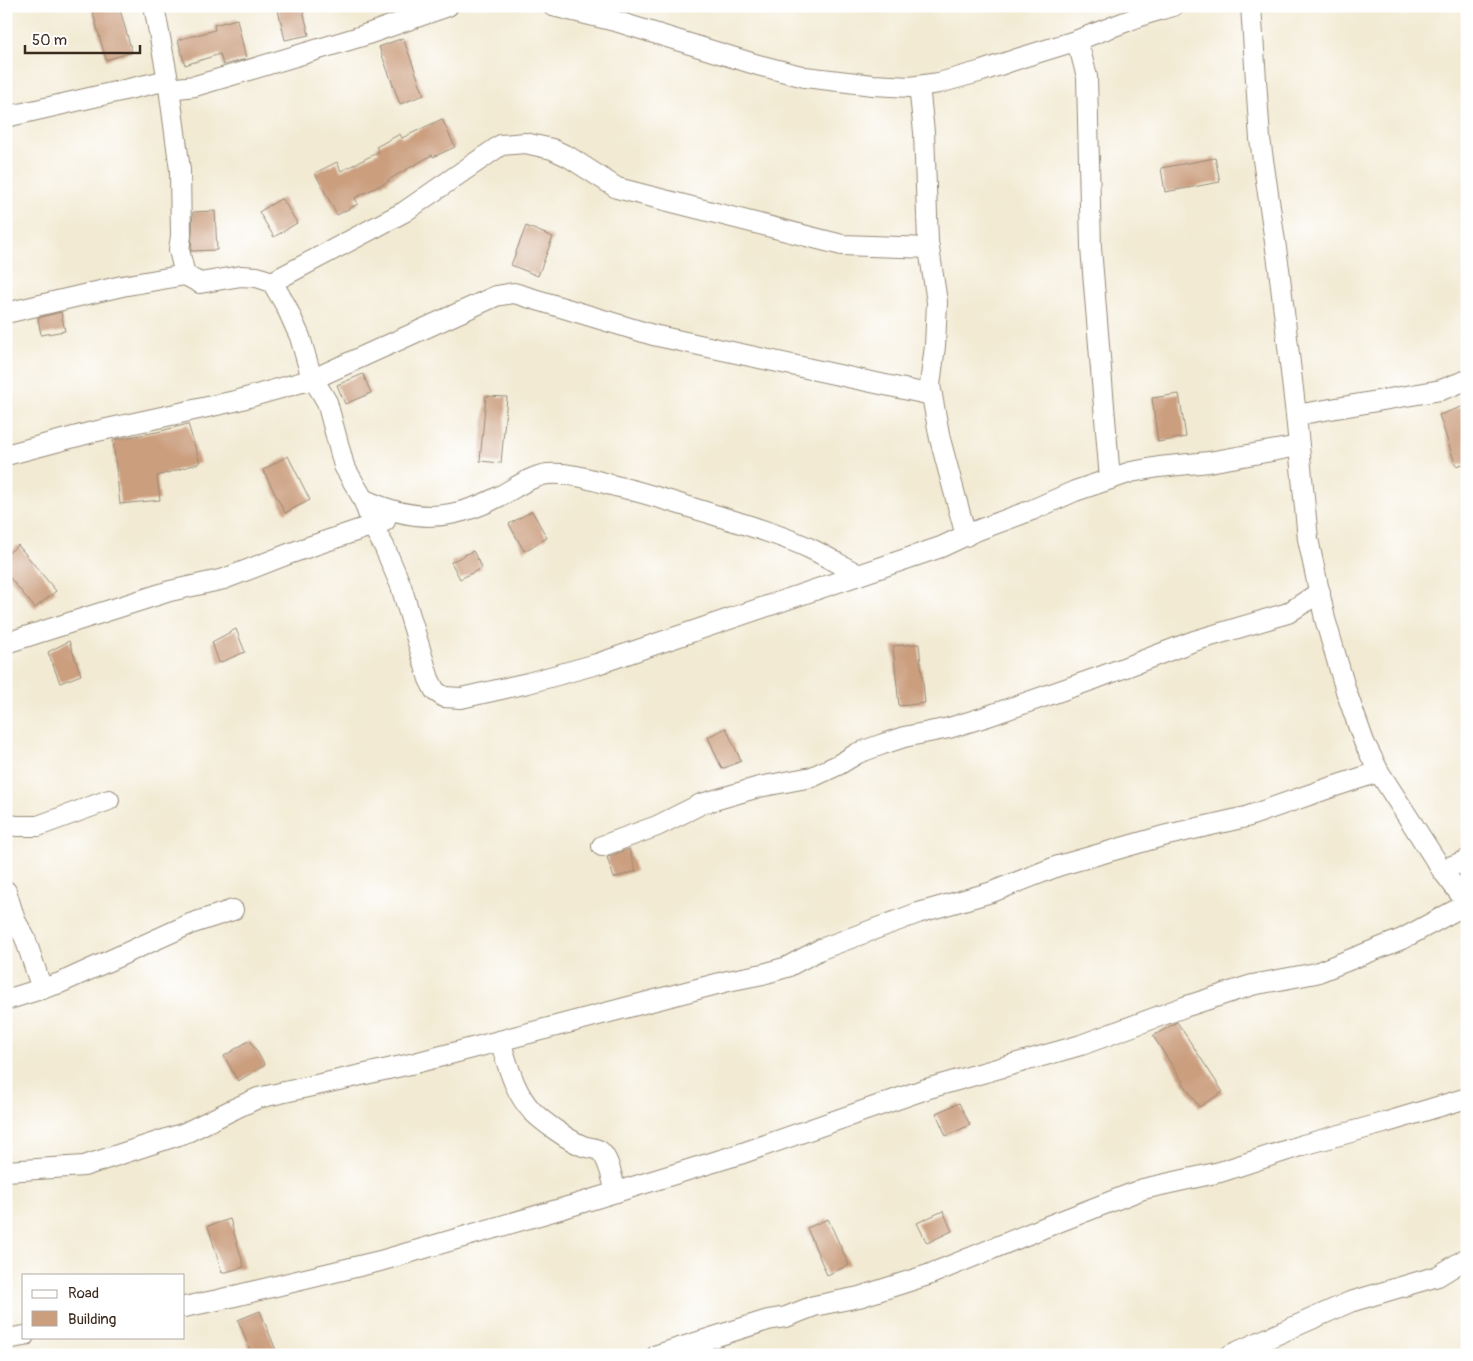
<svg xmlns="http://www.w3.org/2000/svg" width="1473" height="1361" viewBox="0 0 1473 1361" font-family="Pangolin,sans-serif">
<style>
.building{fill:#cb9e7e}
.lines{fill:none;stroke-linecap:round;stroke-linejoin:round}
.minor-casing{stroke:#968a78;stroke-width:22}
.minor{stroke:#fff;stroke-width:20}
</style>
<rect width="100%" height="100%" fill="#fff"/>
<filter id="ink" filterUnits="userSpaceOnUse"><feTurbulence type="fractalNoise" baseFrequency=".02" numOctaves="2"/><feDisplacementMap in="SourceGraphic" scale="10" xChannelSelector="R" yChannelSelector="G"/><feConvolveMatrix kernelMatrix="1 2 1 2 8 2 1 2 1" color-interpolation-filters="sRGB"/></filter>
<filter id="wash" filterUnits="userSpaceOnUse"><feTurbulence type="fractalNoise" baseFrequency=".0096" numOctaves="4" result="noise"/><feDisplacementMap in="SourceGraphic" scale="20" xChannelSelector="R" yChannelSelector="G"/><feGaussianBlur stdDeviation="1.12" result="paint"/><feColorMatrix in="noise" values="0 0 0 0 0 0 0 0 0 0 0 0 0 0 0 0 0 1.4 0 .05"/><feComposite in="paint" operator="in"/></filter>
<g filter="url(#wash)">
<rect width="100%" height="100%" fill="#f2ead3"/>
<g id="blocks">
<!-- building -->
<g class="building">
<polygon points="91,6 119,6 132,52 106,60"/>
<polygon points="277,6 302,6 309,35 285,40"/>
<polygon points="237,19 246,59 223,65 220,54 185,65 178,40 215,30 214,25"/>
<polygon points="403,38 424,95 400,104 379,47"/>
<polygon points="442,119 455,147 433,157 432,155 388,180 389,181 355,198 358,204 337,215 315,173 337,162 341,171 379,152 376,147 400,134 402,138"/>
<polygon points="1215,158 1220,182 1165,192 1161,168"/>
<polygon points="282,198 297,223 274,237 259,212"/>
<polygon points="215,211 217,250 191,251 193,212"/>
<polygon points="526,226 553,237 538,276 511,265"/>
<polygon points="61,312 65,331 41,335 38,318"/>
<polygon points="363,374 371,393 345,404 337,385"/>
<polygon points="1179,394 1186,437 1158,442 1152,398"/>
<polygon points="486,396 507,397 501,463 480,461"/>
<polygon points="1467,405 1467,463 1456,466 1439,415"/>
<polygon points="188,424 200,463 157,476 160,500 120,504 113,440 157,432"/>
<polygon points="288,456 310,500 285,513 263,470"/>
<polygon points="532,511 547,538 524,551 509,524"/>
<polygon points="18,545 56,591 35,608 6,573 6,555"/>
<polygon points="473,551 482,568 460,579 451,562"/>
<polygon points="236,629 245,652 219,663 212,642"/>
<polygon points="69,641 81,675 60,683 48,652"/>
<polygon points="919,644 925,703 899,706 893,646"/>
<polygon points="726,728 741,761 722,769 708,737"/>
<polygon points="629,849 636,871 614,878 607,857"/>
<polygon points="1177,1022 1223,1092 1199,1107 1153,1036"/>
<polygon points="250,1040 265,1065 238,1081 224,1056"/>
<polygon points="959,1103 970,1125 946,1136 936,1113"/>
<polygon points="943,1211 952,1231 927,1243 917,1223"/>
<polygon points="230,1219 244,1267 222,1273 208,1226"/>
<polygon points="828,1219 849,1265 827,1275 807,1228"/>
<polygon points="260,1311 278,1355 252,1355 238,1320"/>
</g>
</g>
</g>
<g filter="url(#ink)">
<use href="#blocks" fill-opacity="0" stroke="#968a78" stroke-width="1"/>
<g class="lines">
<defs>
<g id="minor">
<polyline points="154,6 168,80 180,170 181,236 179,250 185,275"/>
<polyline points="553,6 615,21 758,65 805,77 873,85 910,87 939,83 982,71 1020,58 1075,41 1146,14 1173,6"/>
<polyline points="1251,6 1260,139 1279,269 1296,415 1308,539 1325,619 1346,691 1364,742 1379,772 1442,870 1467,903"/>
<polyline points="1075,41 1081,54 1087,77 1091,248 1110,479"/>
<polyline points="919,86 924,132 928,242 937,302 935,346 930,385 940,439 966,536"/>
<polyline points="169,89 195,86 229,76 359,37 448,6"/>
<polyline points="6,117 168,80"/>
<polyline points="272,282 404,212 501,145 525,143 552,149 569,157 617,188 842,245 929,248"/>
<polyline points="6,313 122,286 185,275 200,283 241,276 257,277 272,282 286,306 300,337 311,375 327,402 344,466 363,499 373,527 384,546 401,586 429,679 435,691 444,697 461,698 528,683 597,664 941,547 973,532 1032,510 1075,491 1131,472 1159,467 1209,462 1299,446"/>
<polyline points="1296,415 1441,390 1467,380"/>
<polyline points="6,455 93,432 235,401 313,379 496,296 514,293 653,335 932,395"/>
<path d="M363,499C412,522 451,522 500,496C515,488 531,476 548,474C570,472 593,480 615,486C647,493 678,504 709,513C742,524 777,533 809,548C826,556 842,566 859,575"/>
<polyline points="6,643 170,591 224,579 291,553 385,521"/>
<polyline points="6,824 17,826 38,826 109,800"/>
<polyline points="602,846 657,826 701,804 759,787 812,777 838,765 858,753 883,744 904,737 949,728 985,717 1097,678 1194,641 1288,613 1320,592"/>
<polyline points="1442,870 1467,860"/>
<polyline points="6,891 15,920 25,938 42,989"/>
<polyline points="6,1000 60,983 190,924 233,910"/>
<path d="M500,1041C508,1065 514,1092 532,1111C543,1122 568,1140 583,1146C588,1148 597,1148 601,1152C610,1161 612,1180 616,1192"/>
<polyline points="6,1171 84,1166 185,1133 236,1108 258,1098 415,1063 728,981 763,974 787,967 821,949 918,913 992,892 1058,866 1163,836 1246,817 1329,788 1379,772"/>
<polyline points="184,1307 218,1300 380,1261 574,1205 740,1154 926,1089 1081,1045 1184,1007 1252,985 1316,973 1402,939 1467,904"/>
<polyline points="6,1339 24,1336"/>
<polyline points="657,1355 768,1320 786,1317 814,1306 859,1297 928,1275 1048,1226 1143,1189 1220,1172 1303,1145 1384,1123 1467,1098"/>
<polyline points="1230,1355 1350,1302 1438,1276 1467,1258"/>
</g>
</defs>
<!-- minor casing -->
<use href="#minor" class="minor-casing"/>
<!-- minor -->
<use href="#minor" class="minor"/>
</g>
</g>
<!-- margin -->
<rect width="1473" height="1361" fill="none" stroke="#fff" stroke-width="25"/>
<!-- legend -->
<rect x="22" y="1274" width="162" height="65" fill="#ffffff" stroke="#b1aaa5"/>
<rect x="32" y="1290" width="25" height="8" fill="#ffffff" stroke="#b1aaa5"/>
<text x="68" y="1298" font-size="15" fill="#3b2a1e">Road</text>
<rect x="32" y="1311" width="25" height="15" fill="#cb9e7e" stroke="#b1aaa5"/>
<text x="68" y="1324" font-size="15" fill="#3b2a1e">Building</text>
<!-- scale -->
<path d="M25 45v8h115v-8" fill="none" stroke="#3b2a1e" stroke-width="2.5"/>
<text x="32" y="45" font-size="15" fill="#3b2a1e" stroke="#ffffff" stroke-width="4" paint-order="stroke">50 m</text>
</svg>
